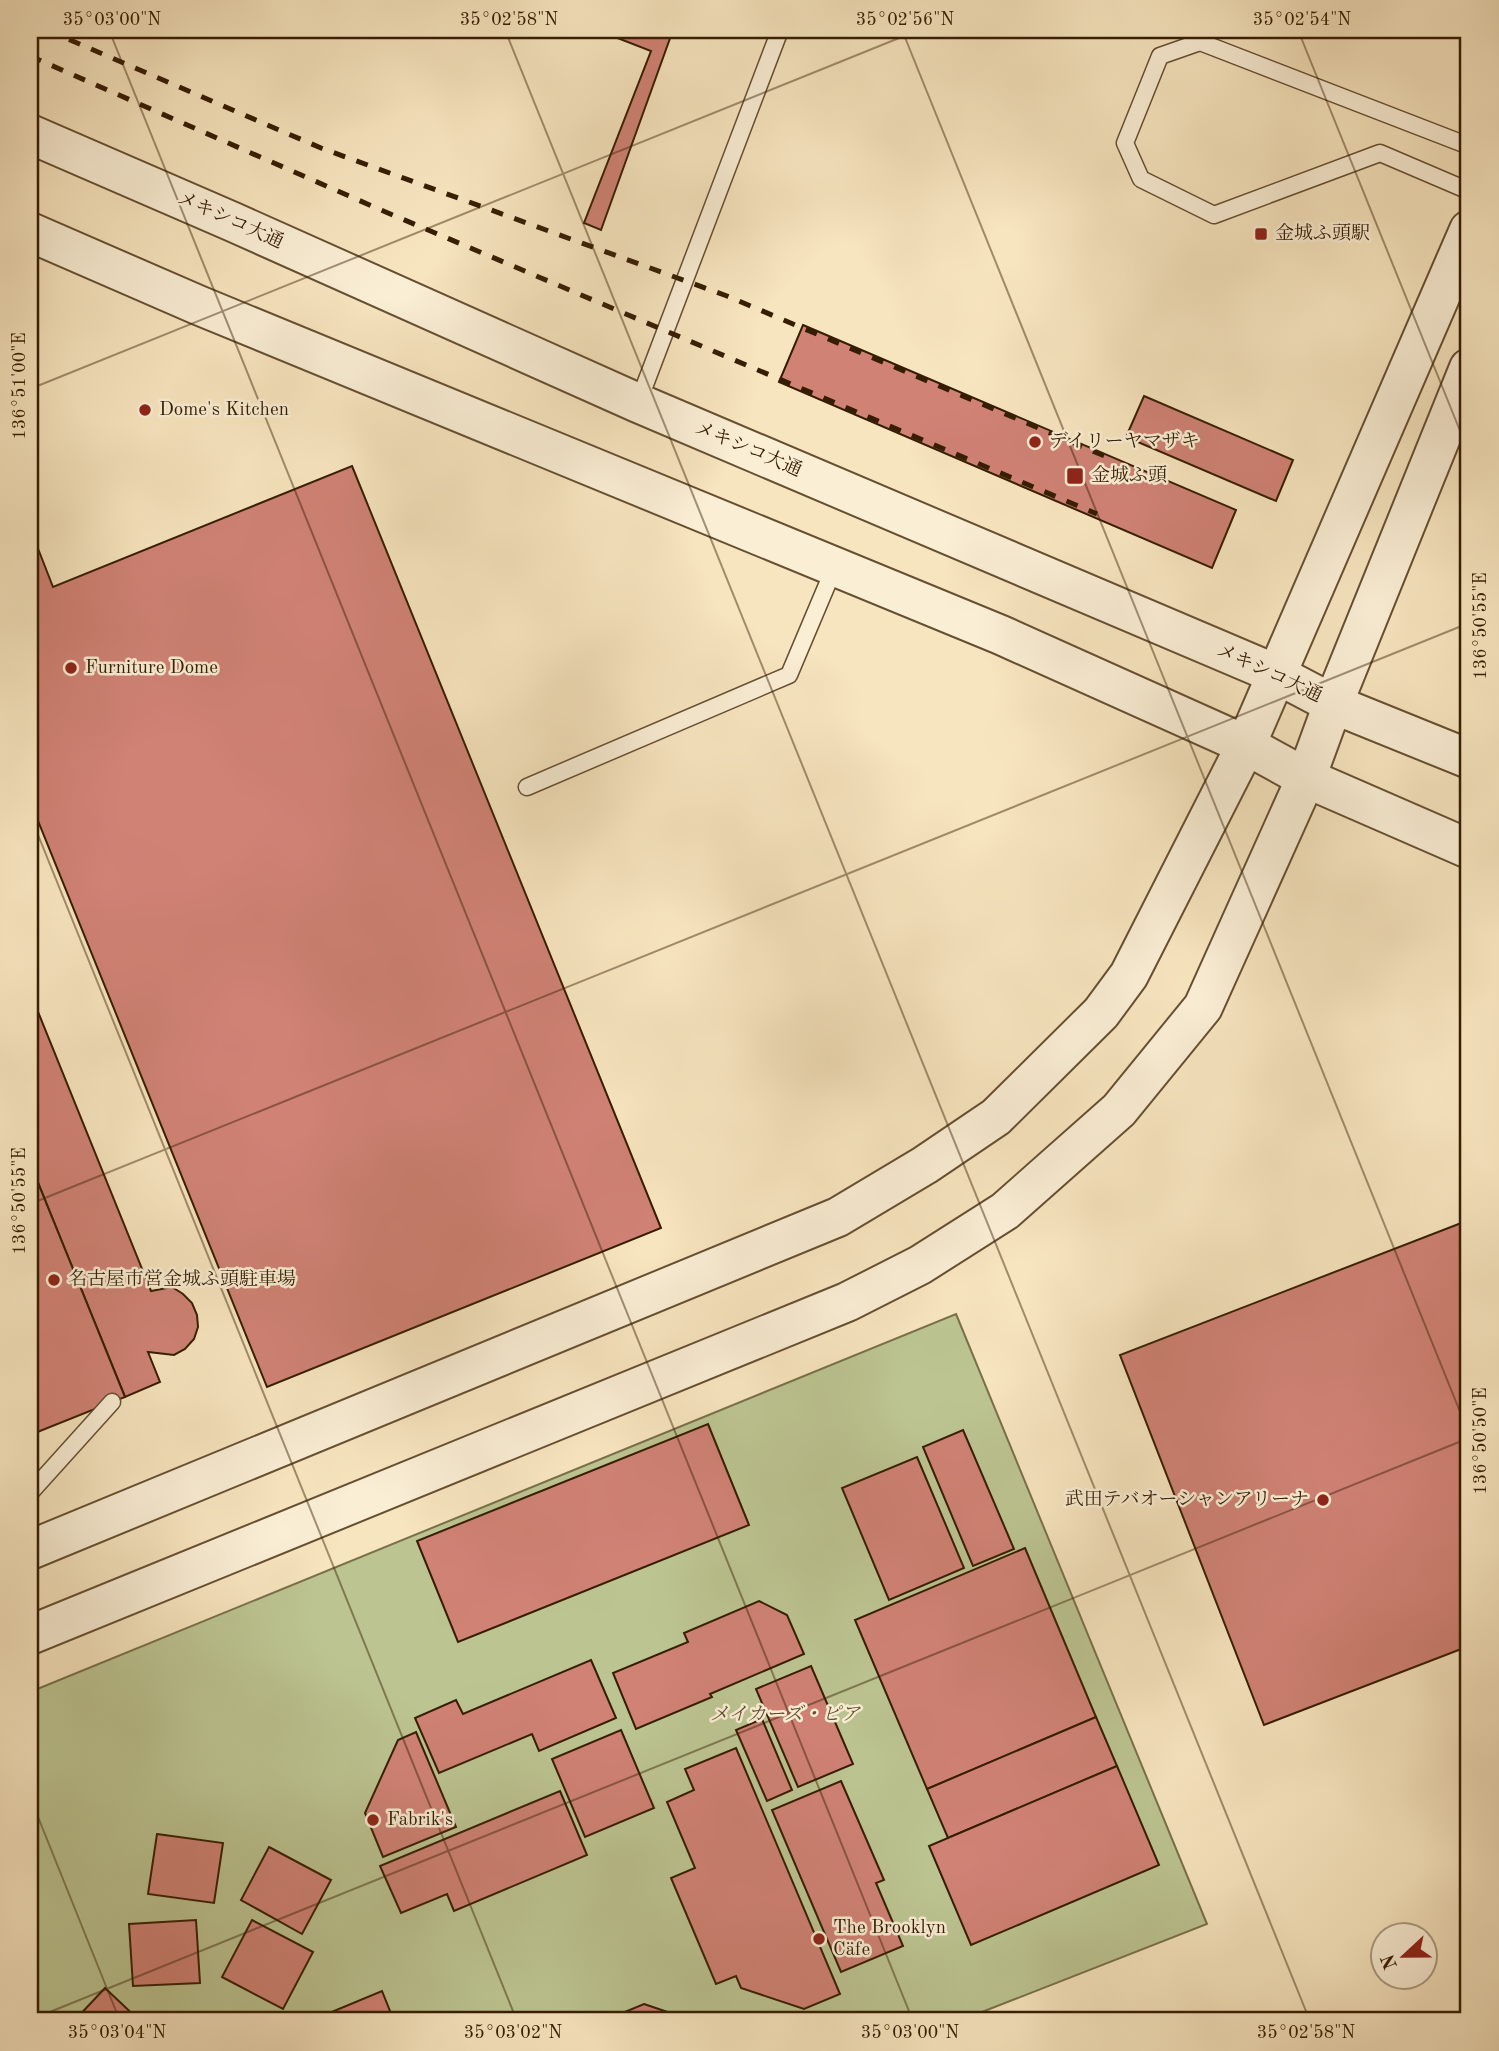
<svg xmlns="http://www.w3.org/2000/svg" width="1499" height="2051" viewBox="0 0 1499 2051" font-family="'Old Standard TT','Noto Serif JP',serif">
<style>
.green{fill:#bcc592;stroke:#79714a;stroke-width:2}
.building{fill:#d08275;stroke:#361d02;stroke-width:2}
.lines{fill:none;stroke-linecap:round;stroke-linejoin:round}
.service-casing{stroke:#664f31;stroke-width:19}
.tertiary-casing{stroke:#664f31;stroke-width:42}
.service{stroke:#faeed5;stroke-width:16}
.tertiary{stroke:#faeed5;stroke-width:38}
.rail{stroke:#361d02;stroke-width:5;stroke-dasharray:12 12;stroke-linecap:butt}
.ticks{fill:none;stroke:#361d02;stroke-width:2;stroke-opacity:0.45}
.poi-dot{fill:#8f2418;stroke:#faeed5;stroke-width:2.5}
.labels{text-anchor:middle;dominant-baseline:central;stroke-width:5;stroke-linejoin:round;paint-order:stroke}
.street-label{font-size:19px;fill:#361d02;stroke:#faeed5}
.poi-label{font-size:19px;fill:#361d02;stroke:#faeed5;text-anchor:start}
.park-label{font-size:19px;font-style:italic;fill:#5e4f2d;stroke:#faeed5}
.neatline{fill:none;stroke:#361d02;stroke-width:2.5}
.ticks-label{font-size:18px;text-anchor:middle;fill:#361d02}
</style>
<rect width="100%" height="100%" fill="#f7e5bf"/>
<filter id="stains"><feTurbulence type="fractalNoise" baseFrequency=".00286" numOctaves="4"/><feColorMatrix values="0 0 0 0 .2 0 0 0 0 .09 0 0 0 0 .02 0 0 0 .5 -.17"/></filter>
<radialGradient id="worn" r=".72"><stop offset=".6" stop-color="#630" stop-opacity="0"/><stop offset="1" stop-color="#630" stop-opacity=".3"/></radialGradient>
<!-- green -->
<polygon class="green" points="956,1314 1207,1924 959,2021 30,2021 30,1692"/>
<!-- building -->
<g class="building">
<polygon points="597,30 673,30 601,230 584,223 651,51"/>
<polygon points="803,325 1236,510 1212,568 779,382"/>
<polygon points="1144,396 1293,460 1276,501 1126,437"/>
<polygon points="352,466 661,1228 267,1387 30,801 30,528 53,587"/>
<polygon points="30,992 151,1291 172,1287 183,1294 192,1303 197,1315 198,1327 194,1339 185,1349 174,1355 148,1352 160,1382 125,1397 30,1163"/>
<polygon points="30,1163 125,1397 30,1435"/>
<polygon points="1469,1220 1469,1646 1264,1725 1120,1355"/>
<polygon points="708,1424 749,1525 458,1642 417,1541"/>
<polygon points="963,1430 1014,1549 973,1566 923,1447"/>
<polygon points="917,1457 964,1568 889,1600 842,1488"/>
<polygon points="1025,1548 1096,1717 927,1789 855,1620"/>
<polygon points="759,1601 787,1615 804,1654 710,1694 712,1697 636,1729 613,1673 688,1642 684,1633"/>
<polygon points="591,1660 616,1718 539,1751 532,1734 439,1773 415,1718 456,1700 463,1714"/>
<polygon points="811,1666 853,1764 798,1787 756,1689"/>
<polygon points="1096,1717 1117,1766 948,1838 927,1789"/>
<polygon points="762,1719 792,1790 767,1801 736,1730"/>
<polygon points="621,1730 654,1808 585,1837 552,1759"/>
<polygon points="416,1732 456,1827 383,1857 365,1813 398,1740"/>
<polygon points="736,1748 840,1994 804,2009 741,1988 736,1976 716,1984 671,1878 695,1868 667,1802 694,1790 685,1769"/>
<polygon points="1117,1766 1159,1865 971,1945 929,1846"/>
<polygon points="841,1781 884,1880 876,1883 903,1946 841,1972 772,1810"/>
<polygon points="560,1791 587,1855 454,1911 447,1894 401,1913 380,1866"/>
<polygon points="157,1834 223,1843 214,1903 148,1894"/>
<polygon points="269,1847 331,1880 302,1934 241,1900"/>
<polygon points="196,1920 200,1983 133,1986 129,1924"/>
<polygon points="252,1920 313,1952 283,2009 222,1977"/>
<polygon points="105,1988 140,2021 74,2021"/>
<polygon points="382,1991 394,2021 310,2021"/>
<polygon points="644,2004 694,2021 603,2021"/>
</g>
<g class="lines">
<defs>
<g id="service">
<polyline points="1469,146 1200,42 1160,56 1125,143 1141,179 1214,215 1380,153 1469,191"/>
<polyline points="638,403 780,30"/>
<polyline points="527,787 789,675 835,566"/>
<polyline points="30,1493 112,1402"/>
</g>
<g id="tertiary">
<polyline points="30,134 233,222 638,403 1276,674 1333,704 1469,759"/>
<polyline points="30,232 198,305 1001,635 1246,745 1306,778 1469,849"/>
<polyline points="30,1550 838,1217 925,1165 996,1117 1101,1013 1129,975 1246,745 1469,230"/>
<polyline points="30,1635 847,1302 920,1265 1005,1211 1119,1110 1203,1007 1306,778 1333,704 1469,368"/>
</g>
</defs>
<!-- service casing -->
<use href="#service" class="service-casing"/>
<!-- tertiary casing -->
<use href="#tertiary" class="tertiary-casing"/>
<!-- service -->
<use href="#service" class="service"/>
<!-- tertiary -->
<use href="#tertiary" class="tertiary"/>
<!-- rail -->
<g class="rail">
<polyline points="47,30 321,148 727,296 1107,457"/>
<polyline points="30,56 381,210 1097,514"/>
</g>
</g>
<!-- ticks -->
<path class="ticks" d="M109,30L913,2021M505,30L1310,2021M902,30L1469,1434M1298,30L1469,453M30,389L919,30M30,815L517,2021M30,1204L1469,623M30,1797L120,2021M30,2020L1469,1438"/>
<!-- markers -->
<g class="poi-dot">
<rect x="1254" y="227" width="14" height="14" rx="3.5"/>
<circle cx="145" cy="410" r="7"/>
<circle cx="1035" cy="442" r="7"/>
<rect x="1066" y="467" width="18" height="18" rx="3.5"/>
<circle cx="71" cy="668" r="7"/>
<circle cx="54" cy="1280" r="7"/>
<circle cx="1323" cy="1500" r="7"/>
<circle cx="373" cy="1820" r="7"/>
<circle cx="819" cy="1939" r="7"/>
</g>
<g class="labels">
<!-- street labels -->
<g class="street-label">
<text transform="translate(230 221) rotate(24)">メキシコ大通</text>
<text transform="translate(748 450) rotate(23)">メキシコ大通</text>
<text transform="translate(1269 674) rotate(25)">メキシコ大通</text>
</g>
<!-- poi labels -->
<g class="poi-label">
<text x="1275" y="234">金城ふ頭駅</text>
<text x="159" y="410">Dome's Kitchen</text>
<text x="1049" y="442">デイリーヤマザキ</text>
<text x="1091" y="476">金城ふ頭</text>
<text x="85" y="668">Furniture Dome</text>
<text x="68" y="1280">名古屋市営金城ふ頭駐車場</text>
<text x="1309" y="1500" text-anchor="end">武田テバオーシャンアリーナ</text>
<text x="387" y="1820">Fabrik's</text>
<text x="833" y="1928">The Brooklyn<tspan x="833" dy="22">Cäfe</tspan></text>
</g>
<!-- park labels -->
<g class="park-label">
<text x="785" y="1715">メイカーズ・ピア</text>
</g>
</g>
<!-- margin -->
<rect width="1499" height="2051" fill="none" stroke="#f7e5bf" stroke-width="77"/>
<!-- north arrow -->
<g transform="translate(1404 1956) rotate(248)"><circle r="33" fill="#faeed5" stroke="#ac9a81" stroke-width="2"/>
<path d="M0-5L12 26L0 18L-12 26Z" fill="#8f2418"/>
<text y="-10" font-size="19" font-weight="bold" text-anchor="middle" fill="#361d02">N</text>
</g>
<rect x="38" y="38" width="1422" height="1974" class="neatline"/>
<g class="ticks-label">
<text x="112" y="25">35°03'00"N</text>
<text x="509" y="25">35°02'58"N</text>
<text x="905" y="25">35°02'56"N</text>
<text x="1302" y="25">35°02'54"N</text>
<text transform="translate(19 386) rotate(-90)" y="6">136°51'00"E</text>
<text transform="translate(1480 626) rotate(-90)" y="6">136°50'55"E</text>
<text transform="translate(19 1201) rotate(-90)" y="6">136°50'55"E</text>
<text transform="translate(1480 1441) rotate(-90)" y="6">136°50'50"E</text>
<text x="117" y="2038">35°03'04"N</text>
<text x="513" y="2038">35°03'02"N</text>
<text x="910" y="2038">35°03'00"N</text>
<text x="1306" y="2038">35°02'58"N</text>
</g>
<rect width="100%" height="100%" filter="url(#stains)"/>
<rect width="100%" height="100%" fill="url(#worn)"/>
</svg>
